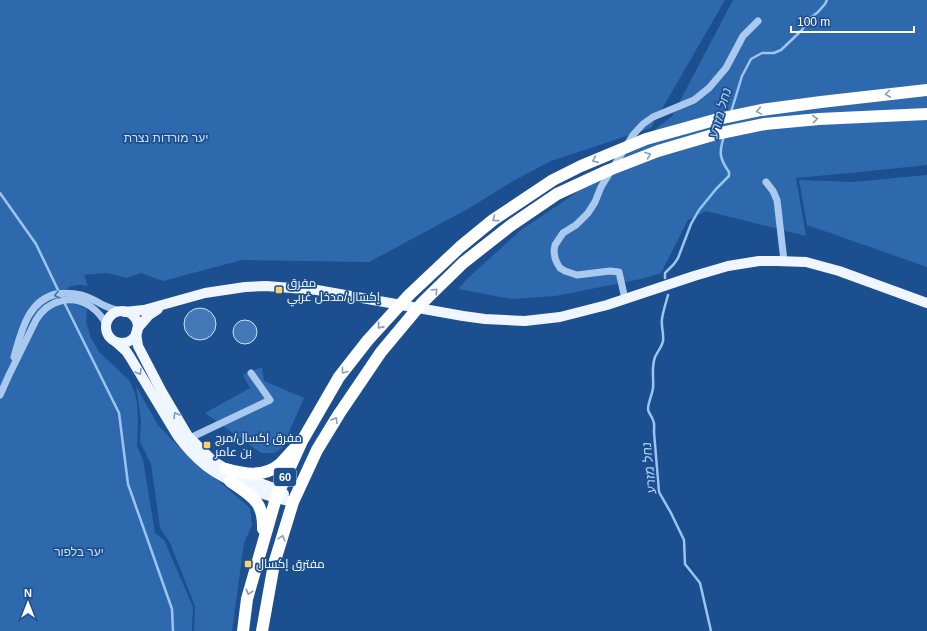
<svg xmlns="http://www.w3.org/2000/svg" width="927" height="631" viewBox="0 0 927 631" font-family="Arial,Cairo,'Noto Sans Hebrew',sans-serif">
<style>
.green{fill:#2e69ad}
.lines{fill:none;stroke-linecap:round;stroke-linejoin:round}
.stream{stroke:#9cc4f0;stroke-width:2.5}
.building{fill:#4478b7;stroke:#cfe3fa}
.minor{stroke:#a9c9ee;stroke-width:7}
.major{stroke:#f0f6ff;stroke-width:10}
.highway{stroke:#fff;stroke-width:12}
.oneway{stroke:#829ec1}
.oneway2{stroke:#4674ac}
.oneway3{stroke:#7b9ac1}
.poi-dot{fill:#ffd166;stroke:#1b4f8f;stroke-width:1.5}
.labels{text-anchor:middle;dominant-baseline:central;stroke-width:3.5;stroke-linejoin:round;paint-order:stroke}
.shield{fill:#1b4f8f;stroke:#bbcadd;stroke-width:1}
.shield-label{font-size:11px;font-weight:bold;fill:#fff}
.park-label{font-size:12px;fill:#cfe3fa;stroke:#1b4f8f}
.poi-label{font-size:12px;fill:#fff;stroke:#1b4f8f;text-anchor:start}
.water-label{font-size:13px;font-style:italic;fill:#b5d3f5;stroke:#1b4f8f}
</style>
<rect width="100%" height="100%" fill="#1b4f8f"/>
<!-- green -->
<g class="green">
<path d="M0,0H725L651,128L551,161L515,180L466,210L369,262L242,260L163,281L141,273L126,278L107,273L84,275L88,286C74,283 66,288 55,296L87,309L86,322L91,338L99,352L129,380L135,393L137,403L138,424L137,446L143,460L155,533L164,540L193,607L192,631H0Z"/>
<polygon points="733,0 927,0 927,165 861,172 796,178 806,236 706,211 688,220 661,273 641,279 556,296 512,299 458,289 467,279 521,230 573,195 672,116"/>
<polygon points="927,175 927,267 807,225 799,180 853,182"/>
<polygon points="262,367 264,381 304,398 282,448 274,453 261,453 205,413 250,388 243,375"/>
<polygon points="136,386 158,425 178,446 250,508 252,525 244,543 232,631 194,631 195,606 170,543 160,528 151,464 140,442 141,419"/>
</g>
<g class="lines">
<!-- stream -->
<g class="stream">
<polyline points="731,112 742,76 751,59 762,53 774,53 781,50 802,30 809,19 818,12 825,4 827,0"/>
<polyline points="0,193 36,244 59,292"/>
<path d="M665,278V273L674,264L678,258L691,224L699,210L716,189L729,176V172C719,158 719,152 724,136"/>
<path d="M668,295C666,303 663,311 662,319C661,327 664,333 663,341C662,347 657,352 655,357C651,369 654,377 653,388C652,395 648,403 648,409C648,413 652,416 653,420C655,424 654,428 654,432L659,492L671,513L684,540L685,564L700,583L711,631"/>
<polyline points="64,302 119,413 128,484 172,609 173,631"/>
</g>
</g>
<!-- building -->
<g class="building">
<circle cx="200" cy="324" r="16"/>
<circle cx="245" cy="332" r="12"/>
</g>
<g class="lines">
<!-- minor -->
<g class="minor">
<polyline points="766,182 773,191 777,200 784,261"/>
<polyline points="625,299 619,272 610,271 577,275 565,271 560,268 557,263 555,258 554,251 555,245 563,233 576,225 588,213 595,202 601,187 633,135 643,124 653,117 694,100 709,88 726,68 743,36 758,21"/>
<path d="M14,357C21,333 27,301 56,294C64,293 73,293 81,295C89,297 96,301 103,305C109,308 115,310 120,311"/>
<path d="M0,395L9,375L36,320C48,300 71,294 90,306C97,311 103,317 106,325"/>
<polyline points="190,438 270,400 251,373"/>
</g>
<!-- major -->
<g class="major">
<circle cx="122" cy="327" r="16"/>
<polyline points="124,312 144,310 205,293 245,287 266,286 317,290 463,316 485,319 525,321 560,317 607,305 694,276 728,266 759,261 777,261 806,262 839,271 927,303"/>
<polyline points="137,329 149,315 158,309"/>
<polyline points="136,333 138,346 162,392 188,436 213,461 233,473 279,490 284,494"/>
<path d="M116,342L126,351L130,357L177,435C185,446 195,457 206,466C230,484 264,496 293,502"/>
</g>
<!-- highway -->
<g class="highway">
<path d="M226,469C244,474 264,478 280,464C285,459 290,453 295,448"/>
<path d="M230,481C251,496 264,501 263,529"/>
<polyline points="243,631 247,599 276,498 302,441 339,377 368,340 409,295 460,247 493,220 553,180 581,166 646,139 718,119 761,110 821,102 927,90"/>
<polyline points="262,631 274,564 293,502 317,450 339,414 381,352 422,303 463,263 510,226 557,194 609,170 658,151 716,134 765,124 819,119 927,114"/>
</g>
</g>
<!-- one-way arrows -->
<defs><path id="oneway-chevron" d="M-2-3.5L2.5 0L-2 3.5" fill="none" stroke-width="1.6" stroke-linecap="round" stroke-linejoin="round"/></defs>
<g class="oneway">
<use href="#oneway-chevron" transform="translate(888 94) rotate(173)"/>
<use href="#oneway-chevron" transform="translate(759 111) rotate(170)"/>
<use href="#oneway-chevron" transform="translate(815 119) rotate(-5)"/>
<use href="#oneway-chevron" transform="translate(648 155) rotate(-21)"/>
<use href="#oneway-chevron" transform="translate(595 160) rotate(156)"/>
<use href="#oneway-chevron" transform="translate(495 219) rotate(144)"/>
<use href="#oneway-chevron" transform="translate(435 291) rotate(-46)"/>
<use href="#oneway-chevron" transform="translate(380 326) rotate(132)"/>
<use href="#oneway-chevron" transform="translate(344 371) rotate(128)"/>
<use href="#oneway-chevron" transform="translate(335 420) rotate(-59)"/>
<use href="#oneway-chevron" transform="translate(282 538) rotate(-73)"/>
<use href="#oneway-chevron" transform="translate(249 592) rotate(106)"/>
</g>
<use class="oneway2" href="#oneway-chevron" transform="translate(57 295) rotate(168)"/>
<g class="oneway3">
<use href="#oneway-chevron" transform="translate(139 372) rotate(59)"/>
<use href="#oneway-chevron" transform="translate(176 415) rotate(-121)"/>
</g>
<!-- markers -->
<g class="poi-dot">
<rect x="275" y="286" width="8" height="8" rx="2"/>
<rect x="203" y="441" width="8" height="8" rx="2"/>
<rect x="244" y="560" width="8" height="8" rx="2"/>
</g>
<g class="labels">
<!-- shield labels -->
<rect class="shield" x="274" y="468" width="22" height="18" rx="3"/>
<g class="shield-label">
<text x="285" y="477">60</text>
</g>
<!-- park labels -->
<g class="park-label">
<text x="166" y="138">יער מורדות נצרת</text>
<text x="79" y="552">יער בלפור</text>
</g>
<!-- poi labels -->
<g class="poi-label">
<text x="287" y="283">مفرق<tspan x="287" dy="14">إكسال/مدخل غربي</tspan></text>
<text x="215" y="438">مفرق إكسال/مرج<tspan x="215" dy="14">بن عامر</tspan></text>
<text x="256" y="564">مفترق إكسال</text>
</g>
<!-- water labels -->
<g class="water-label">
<text transform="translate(720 113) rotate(-74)">נחל מזרע</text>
<text transform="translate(649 468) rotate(-96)">נחל מזרע</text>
</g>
</g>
<!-- north arrow -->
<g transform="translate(28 603)" stroke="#1b4f8f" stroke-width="3" paint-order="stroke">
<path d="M0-3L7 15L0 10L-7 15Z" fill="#ffffff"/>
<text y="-6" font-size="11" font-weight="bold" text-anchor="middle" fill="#ffffff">N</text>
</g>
<!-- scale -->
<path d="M791 26v6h123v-6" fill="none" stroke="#ffffff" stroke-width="2"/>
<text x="797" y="26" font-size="12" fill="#ffffff" stroke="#1b4f8f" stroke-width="3" paint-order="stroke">100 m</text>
</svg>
